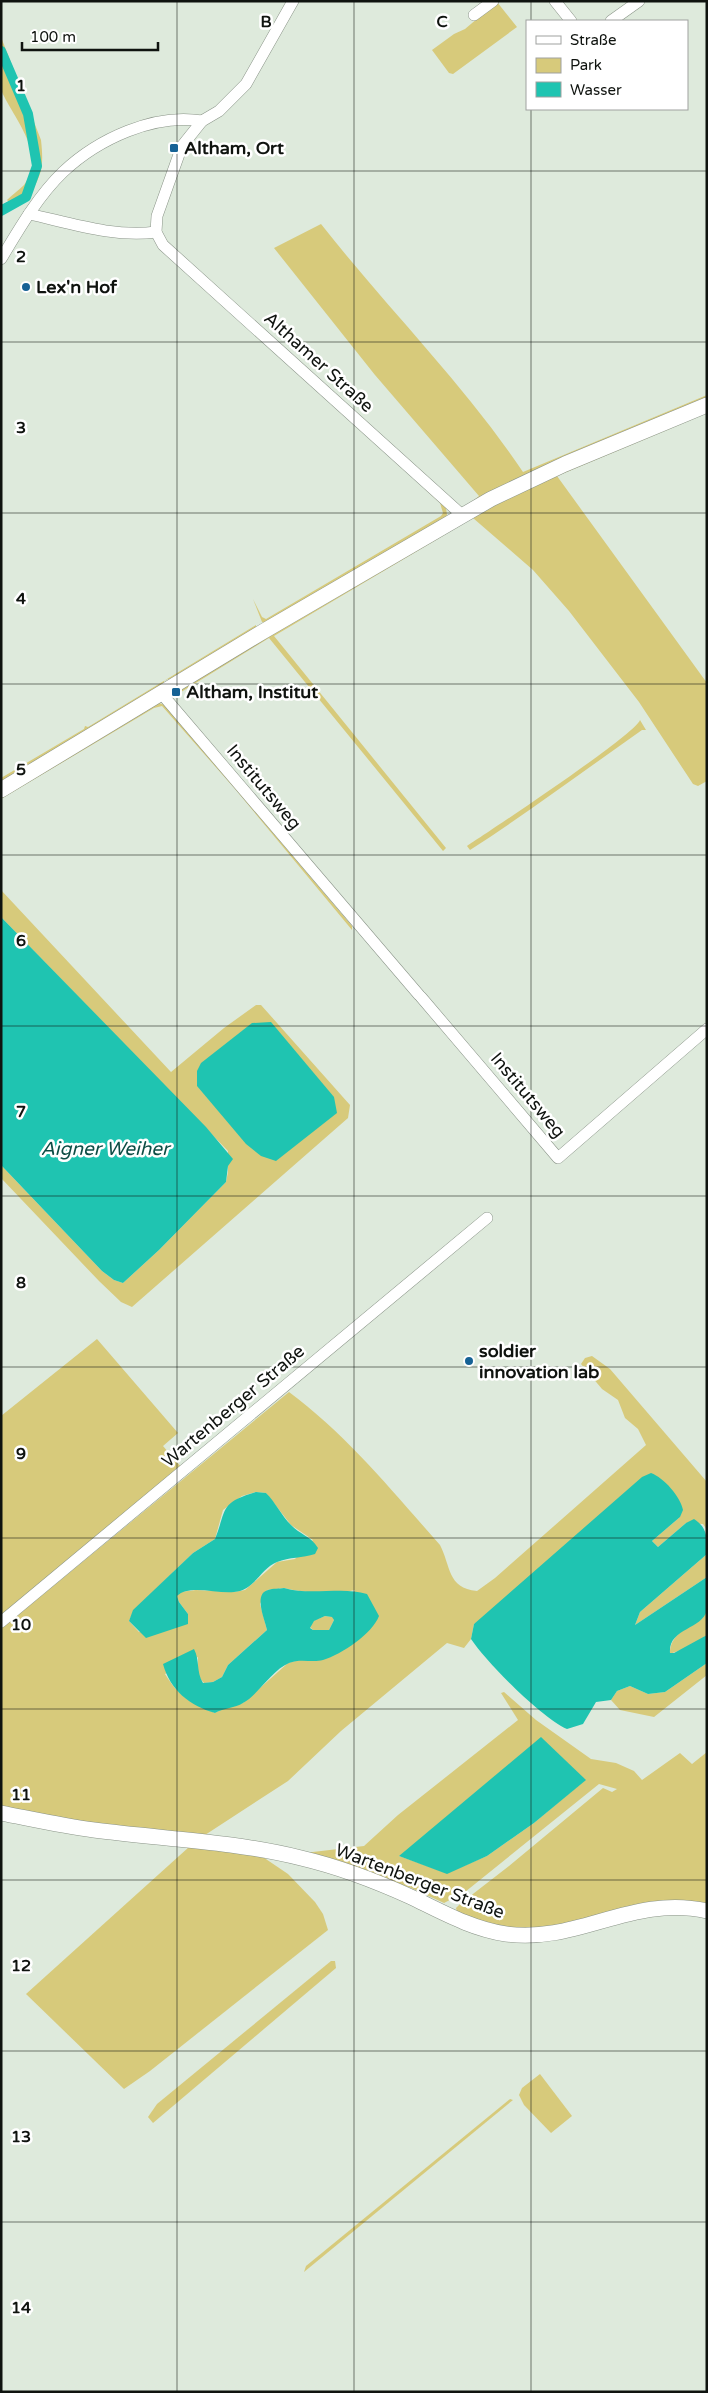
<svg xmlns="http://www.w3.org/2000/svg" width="708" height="2393" viewBox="0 0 708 2393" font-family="'Varela Round',sans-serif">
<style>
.green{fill:#d7ca7b;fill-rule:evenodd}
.water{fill:#1fc4b1;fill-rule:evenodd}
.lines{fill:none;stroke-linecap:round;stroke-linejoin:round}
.canal{stroke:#1fc4b1;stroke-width:10}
.street-casing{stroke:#8a9488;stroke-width:12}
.secondary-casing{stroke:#8a9488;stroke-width:16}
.street{stroke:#fff;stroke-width:11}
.secondary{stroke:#fff;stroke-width:15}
.grid{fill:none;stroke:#0f130f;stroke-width:1;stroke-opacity:0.55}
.poi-dot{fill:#166295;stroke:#fff;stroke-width:2}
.labels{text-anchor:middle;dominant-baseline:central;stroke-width:5;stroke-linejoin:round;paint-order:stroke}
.poi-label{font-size:18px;font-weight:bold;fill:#0f130f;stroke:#fff;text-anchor:start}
.street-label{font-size:18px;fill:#0f130f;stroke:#fff}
.water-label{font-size:19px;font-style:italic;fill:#0d4d45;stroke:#fff}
.grid-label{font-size:16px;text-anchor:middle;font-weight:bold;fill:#0f130f;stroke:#fff;stroke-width:5;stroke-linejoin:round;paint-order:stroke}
</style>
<rect width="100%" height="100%" fill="#deeadc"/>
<!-- green -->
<g class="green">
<polygon points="497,2 517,27 453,74 449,73 432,50 454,34 465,29"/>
<path d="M1,37L41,140C44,168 42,174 28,198L24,194L9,202L7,200C12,195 19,190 24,185C49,157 13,117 2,92C0,80 1,51 1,37Z"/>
<path d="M321,224C387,308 464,384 523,472L707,395V399L464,508L479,496L375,375L274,248Z"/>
<polygon points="701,416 557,476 707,683 707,781 698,786 693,784 639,702 569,611 533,570 473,518 505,497"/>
<polygon points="419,484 446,508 447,515 443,521 264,623 262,622 253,599 262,617 266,619 441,516 443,513 440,503"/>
<polygon points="463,524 274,636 446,848 443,851 269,638 173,697 176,691"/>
<polygon points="256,625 256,628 170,682 168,679 164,681 165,685 1,784 1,778 84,729 85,726 88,727"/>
<polygon points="159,703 165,705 352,926 352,930 235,789 162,706 154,708 1,799 1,795"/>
<path d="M640,720L646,730H642C585,770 529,812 470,850L467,846C490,831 636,734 640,720Z"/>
<polygon points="1,890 171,1072 224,1028 256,1005 261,1005 350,1105 348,1118 132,1307 121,1302 99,1281 1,1178 1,1165 102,1271 114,1280 123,1283 159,1250 226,1182 228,1172 228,1151 1,917"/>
<polygon points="97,1339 178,1433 163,1446 182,1468 1,1616 1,1416"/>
<path d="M592,1356L610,1369L707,1482V1530L703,1524L686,1523L658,1547L652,1541L680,1517L474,1624L471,1639L464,1648L447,1643L341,1731L288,1781L205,1835L102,1826L1,1808V1629L289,1392C347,1435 393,1492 440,1545C451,1566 447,1588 477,1591L495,1578L646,1445L638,1429L625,1418L618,1400L602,1389L581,1364L585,1358ZM256,1492L266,1493L291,1525L313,1540L295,1559L277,1562L245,1590L234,1592L196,1590L180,1592L177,1596L179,1602L188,1614L139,1632L129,1621L134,1610L193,1553L215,1539L223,1510L242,1496ZM284,1588C303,1593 335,1595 355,1590L322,1660L303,1659L288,1663L243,1703L226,1707L215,1713C190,1702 179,1697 165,1674L198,1657V1676L204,1683L213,1682L222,1677L228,1665L267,1630L260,1604L267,1590Z"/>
<polygon points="707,1554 707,1577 635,1625 640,1612"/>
<path d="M707,1611V1635L691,1646L670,1654C669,1631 696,1626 707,1611Z"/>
<polygon points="325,1616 333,1617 334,1620 329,1630 313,1630 310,1627 313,1621"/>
<polygon points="707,1663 707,1675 654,1717 620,1710 611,1700 617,1691 630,1686 648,1694 665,1692"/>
<path d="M504,1692L536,1720L591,1759L616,1763L634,1771L642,1780L680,1753L692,1764L707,1752V1905L665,1900L643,1903L547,1929L497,1927L457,1912L456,1908L460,1904L509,1866L603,1788L612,1792L617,1789L599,1784L465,1892L444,1903L411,1888L304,1853L364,1846L398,1815L518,1720L501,1693ZM585,1780L534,1823L487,1856L447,1873L399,1856Z"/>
<polygon points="189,1847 257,1853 288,1874 315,1902 323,1914 328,1930 150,2071 124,2089 26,1994"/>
<polygon points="331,1961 335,1961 336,1968 153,2123 148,2117 157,2104"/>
<polygon points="540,2074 572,2116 551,2133 524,2105 519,2095 522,2088"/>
<polygon points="510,2099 513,2100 304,2272 306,2266"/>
</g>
<!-- water -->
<g class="water">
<polygon points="24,194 28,198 27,199 1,215 1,205"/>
<polygon points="1,917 206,1127 233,1159 228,1166 226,1182 159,1250 123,1283 114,1280 102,1271 1,1165"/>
<polygon points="271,1022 334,1097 337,1113 276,1161 261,1156 246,1144 197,1086 197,1071 201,1063 252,1023"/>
<path d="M651,1473C664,1478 680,1496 683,1510L680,1517L652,1541L658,1547L686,1523L694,1519C708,1528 707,1538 707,1554L640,1612L635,1625L707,1577C707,1587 708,1600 707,1610C702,1630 668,1628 670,1653H674L707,1635V1663L665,1692L648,1694L630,1686L617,1691L611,1700L596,1702L583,1724L567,1729C541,1717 487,1663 471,1639L474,1624L642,1477Z"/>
<path d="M256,1492L266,1493C276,1503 281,1515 291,1525C299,1534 311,1536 318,1548L315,1554C303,1558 289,1557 277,1562C260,1569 255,1590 234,1592C217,1594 189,1584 177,1596L179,1602L188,1614V1624L146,1638L129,1621L133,1610L193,1553L215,1539C227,1509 219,1503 256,1492Z"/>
<path d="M284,1588C312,1596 342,1586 367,1594L379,1616C372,1634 342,1654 323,1660C312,1663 301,1658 289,1663C272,1670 257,1696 243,1703C235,1708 224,1708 215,1713C190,1706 170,1690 163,1664L194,1649C200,1660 196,1672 203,1683L213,1682L222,1677L228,1665L267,1630C265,1620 253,1594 268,1590C273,1588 279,1589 284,1588ZM325,1616L332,1617L334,1620L329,1630H313L310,1628L314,1621Z"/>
<polygon points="541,1737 586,1780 534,1823 487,1856 447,1874 399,1856"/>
</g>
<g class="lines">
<!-- canal -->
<polyline class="canal" points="1,51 28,114 37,166 26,197 1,211"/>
<defs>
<g id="street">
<polyline points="293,1 246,84 219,111 202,121 182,146 157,216 156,232 163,245 462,515"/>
<polyline points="555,1 571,21"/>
<polyline points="474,15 493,1"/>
<polyline points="611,21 639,1"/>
<path d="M29,214C70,223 115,238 156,232"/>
<path d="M1,259C19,229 38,196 63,172C98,139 154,113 202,121"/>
<polyline points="161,693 419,995"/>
<polyline points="421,997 558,1158 707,1029"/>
<polyline points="1,1622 487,1218"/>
</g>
<g id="secondary">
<polyline points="1,790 264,631 491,499 565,464 707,405"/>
<path d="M1,1813C32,1819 63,1826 94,1830C163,1839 233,1841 301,1858C339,1867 376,1881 411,1897C442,1912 472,1929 506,1934C577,1944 633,1894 707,1911"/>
</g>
</defs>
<!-- street casing -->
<use href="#street" class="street-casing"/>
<!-- secondary casing -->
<use href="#secondary" class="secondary-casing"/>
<!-- street -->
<use href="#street" class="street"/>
<!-- secondary -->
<use href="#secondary" class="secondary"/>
</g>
<!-- grid -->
<path class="grid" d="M177,1V2392M354,1V2392M531,1V21M531,109V2392M1,171H707M1,342H707M1,513H707M1,684H707M1,855H707M1,1026H707M1,1196H707M1,1367H707M1,1538H707M1,1709H707M1,1880H707M1,2051H707M1,2222H707"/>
<!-- markers -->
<g class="poi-dot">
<rect x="169" y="143" width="10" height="10" rx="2.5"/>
<circle cx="26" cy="287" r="5"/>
<rect x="171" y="687" width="10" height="10" rx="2.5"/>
<circle cx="469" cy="1361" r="5"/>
</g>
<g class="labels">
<!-- poi labels -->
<g class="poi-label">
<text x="184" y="148">Altham, Ort</text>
<text x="36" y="287">Lex'n Hof</text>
<text x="186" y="692">Altham, Institut</text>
<text x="479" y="1351">soldier<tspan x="479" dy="21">innovation lab</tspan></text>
</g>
<!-- street labels -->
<g class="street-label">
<text transform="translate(319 362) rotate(42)">Althamer Straße</text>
<text transform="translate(264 787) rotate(50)">Institutsweg</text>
<text transform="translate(528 1095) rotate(50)">Institutsweg</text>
<text transform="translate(233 1406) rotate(-40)">Wartenberger Straße</text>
<text transform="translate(420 1881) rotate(21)">Wartenberger Straße</text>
</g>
<!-- water labels -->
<g class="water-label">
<text x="105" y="1149">Aigner Weiher</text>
</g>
</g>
<g class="grid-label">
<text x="266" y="27">B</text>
<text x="442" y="27">C</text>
<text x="21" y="91">1</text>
<text x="21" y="262">2</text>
<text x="21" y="433">3</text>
<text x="21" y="604">4</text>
<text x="21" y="775">5</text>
<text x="21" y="946">6</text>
<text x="21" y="1117">7</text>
<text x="21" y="1288">8</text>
<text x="21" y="1459">9</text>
<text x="21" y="1630">10</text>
<text x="21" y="1800">11</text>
<text x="21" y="1971">12</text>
<text x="21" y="2142">13</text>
<text x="21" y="2313">14</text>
</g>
<!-- border -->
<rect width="708" height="2393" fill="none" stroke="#0f130f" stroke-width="5"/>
<!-- legend -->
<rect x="526" y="20" width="162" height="90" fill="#ffffff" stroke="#9fa19f"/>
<rect x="536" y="36" width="25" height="8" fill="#ffffff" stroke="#9fa19f"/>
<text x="570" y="45" font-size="15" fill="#0f130f">Straße</text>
<rect x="536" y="58" width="25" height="15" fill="#d7ca7b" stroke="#9fa19f"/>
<text x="570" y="70" font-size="15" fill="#0f130f">Park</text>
<rect x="536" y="82" width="25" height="15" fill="#1fc4b1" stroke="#9fa19f"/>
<text x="570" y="95" font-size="15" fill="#0f130f">Wasser</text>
<!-- scale -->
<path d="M22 42v8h136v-8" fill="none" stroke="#0f130f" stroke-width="2.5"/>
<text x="30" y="42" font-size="15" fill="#0f130f" stroke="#ffffff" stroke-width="4" paint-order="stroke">100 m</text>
</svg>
